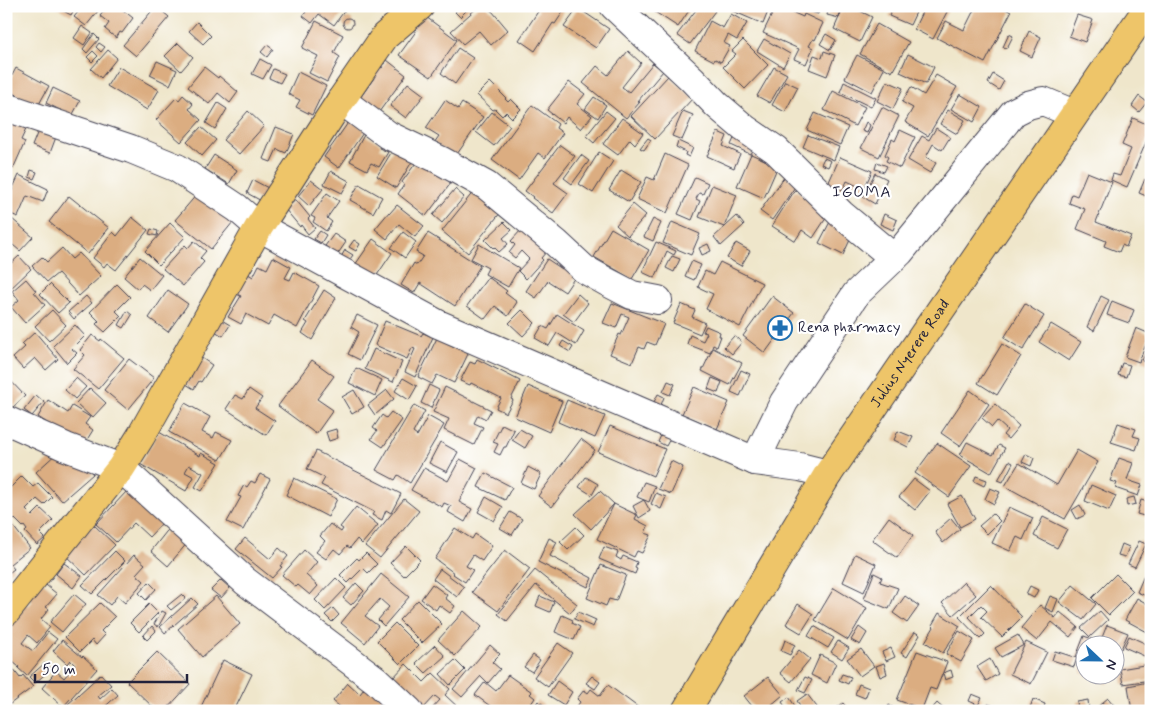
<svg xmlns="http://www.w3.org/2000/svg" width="1157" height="717" viewBox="0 0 1157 717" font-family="Mynerve,sans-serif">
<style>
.building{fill:#dbad81}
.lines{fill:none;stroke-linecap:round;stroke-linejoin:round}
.minor-casing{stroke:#413f51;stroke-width:30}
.major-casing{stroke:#413f51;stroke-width:30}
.highway-casing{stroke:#413f51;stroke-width:30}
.minor{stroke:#fff;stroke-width:28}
.major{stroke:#eec569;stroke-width:28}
.highway{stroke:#eec569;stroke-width:28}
.labels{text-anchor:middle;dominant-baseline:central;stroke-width:4.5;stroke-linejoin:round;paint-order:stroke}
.poi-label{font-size:15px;fill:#22223b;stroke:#fff;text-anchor:start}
.street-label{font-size:15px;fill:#22223b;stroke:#fff}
.neighbourhood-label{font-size:16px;letter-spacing:1px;fill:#22223b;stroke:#fff}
</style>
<rect width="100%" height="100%" fill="#fff"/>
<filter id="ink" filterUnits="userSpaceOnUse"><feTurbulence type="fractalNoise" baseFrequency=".02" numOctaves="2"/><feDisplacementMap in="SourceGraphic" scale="10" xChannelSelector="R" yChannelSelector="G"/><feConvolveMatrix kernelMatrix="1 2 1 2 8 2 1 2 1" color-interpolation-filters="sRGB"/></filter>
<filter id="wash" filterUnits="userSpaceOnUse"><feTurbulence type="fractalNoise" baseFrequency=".0096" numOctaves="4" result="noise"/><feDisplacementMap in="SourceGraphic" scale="20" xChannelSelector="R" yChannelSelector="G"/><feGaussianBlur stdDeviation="1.12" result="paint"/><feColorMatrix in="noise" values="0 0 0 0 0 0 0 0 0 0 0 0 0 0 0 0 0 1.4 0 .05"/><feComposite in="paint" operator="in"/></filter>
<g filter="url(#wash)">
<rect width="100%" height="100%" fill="#efe6cb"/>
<g id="blocks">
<!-- building -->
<g class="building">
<polygon points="54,6 76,6 71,15"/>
<polygon points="83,6 102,6 86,26 74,17"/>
<polygon points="108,6 118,6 133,18 122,33 120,32 116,38 105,29 109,23 100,16"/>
<polygon points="156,6 169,17 136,56 123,45"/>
<polygon points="310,6 348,6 334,25 319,14 312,23 303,16"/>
<polygon points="461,6 471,6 460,17 455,12"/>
<polygon points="479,6 487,6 491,11 492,11 508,30 491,45 479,31 463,44 451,31"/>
<polygon points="533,6 567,6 555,24 553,23 535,51 519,40 539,10"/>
<polygon points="659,6 692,6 678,27 655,12"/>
<polygon points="699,6 709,6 715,11 690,44 677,35"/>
<polygon points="721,6 763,6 769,9 763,24"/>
<polygon points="776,6 778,6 803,17 804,14 823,23 815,40 813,39 809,46 813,48 806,64 794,59 799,49 763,33"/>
<polygon points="791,6 820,6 818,14"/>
<polygon points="829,6 842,6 839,18 827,15"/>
<polygon points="844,6 850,6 872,17 860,42 834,29"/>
<polygon points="894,6 919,6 910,25 889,16"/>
<polygon points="925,6 950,6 933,39 914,29"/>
<polygon points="967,6 1000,6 1011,12 985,63 937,38 946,21 964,30 974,10"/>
<polygon points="578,8 609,29 596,48 564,27"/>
<polygon points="418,11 457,40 431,77 399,55 417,30 408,25"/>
<polygon points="731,14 747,23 737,40 728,35 724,43 730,46 721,62 715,59 714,61 695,51 710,21 723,28"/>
<polygon points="1077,15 1093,20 1085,42 1069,36"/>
<circle cx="348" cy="23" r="5"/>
<polygon points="316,21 343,35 334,53 340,57 327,82 309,73 318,56 302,48"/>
<polygon points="197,22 211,36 203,44 189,31"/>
<polygon points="877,24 909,42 892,72 860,54"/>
<polygon points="82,26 92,33 84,45 74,38"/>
<polygon points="1029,31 1041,37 1032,57 1020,51"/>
<polygon points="94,34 99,39 87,53 83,49"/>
<polygon points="826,34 836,40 830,50 820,44"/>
<polygon points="1009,34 1013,36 1007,48 1003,47"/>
<polygon points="764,39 790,54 783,67 757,51"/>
<polygon points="743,40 768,65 745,89 723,67 736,54 732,51"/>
<polygon points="99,43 105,47 101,52 96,47"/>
<polygon points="178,43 193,57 181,71 165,56"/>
<polygon points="267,45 273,49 267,57 261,52"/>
<polygon points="458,48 473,58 455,84 441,73"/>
<polygon points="108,50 117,58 101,78 91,69"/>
<polygon points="93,51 98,56 92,62 87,57"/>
<polygon points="628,51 641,63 622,87 629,92 653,63 663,71 638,101 640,102 626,118 583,83 597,66 608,75"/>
<polygon points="824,51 835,55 827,76 809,69 814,55 822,58"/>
<polygon points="908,54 934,67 926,84 900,72"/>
<polygon points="857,55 884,69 872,92 845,78"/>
<polygon points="260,59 271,65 263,79 252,74"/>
<polygon points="372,60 382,68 387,60 406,75 379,112 360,98 374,78 364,71"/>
<polygon points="157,61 177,70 170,85 150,75"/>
<polygon points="119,67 159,90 147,110 107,86"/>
<polygon points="204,67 218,78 219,76 238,92 230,103 218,93 209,104 188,87"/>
<polygon points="774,67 787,74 770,103 757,96"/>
<polygon points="16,68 49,86 38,106 6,89 6,87"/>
<polygon points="273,69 285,74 280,83 269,78"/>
<polygon points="298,72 326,86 312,115 296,107 300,100 288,94"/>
<polygon points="993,74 1004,81 999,90 988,83"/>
<polygon points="936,75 957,87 928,136 905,122 913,108 902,102 911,87 924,95"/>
<polygon points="668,76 693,98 655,139 631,116"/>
<polygon points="785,81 798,87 785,112 772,105"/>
<polygon points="887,81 903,88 893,109 877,101"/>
<polygon points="490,82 506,98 505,99 508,102 511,99 521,109 512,118 506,112 502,116 495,109 493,110 477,95"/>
<polygon points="569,82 585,94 577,104 592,116 581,129 567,117 563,123 547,110"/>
<polygon points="844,82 876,98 871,107 840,92"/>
<polygon points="408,83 424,95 406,118 390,106"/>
<polygon points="53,88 80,101 72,116 46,103"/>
<polygon points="833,91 865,107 855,126 824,110"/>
<polygon points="960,94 982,107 974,122 951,109"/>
<polygon points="183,95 193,104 189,109 201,120 181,142 156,120 176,98 179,100"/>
<polygon points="1139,96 1147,102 1139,112 1132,106"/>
<polygon points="594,97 606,105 598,118 585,109"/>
<polygon points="445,100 458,109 462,103 483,117 455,157 434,143 439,136 426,128"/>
<polygon points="218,103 227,109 215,129 206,123"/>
<polygon points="532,105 558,124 556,128 563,133 545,158 538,153 519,180 492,160"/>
<polygon points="882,107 899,116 879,157 861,148"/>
<polygon points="948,110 965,120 957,134 940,124"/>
<polygon points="248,111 264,126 239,154 223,140"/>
<polygon points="606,111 615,118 594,143 586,136"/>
<polygon points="683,111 693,115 682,140 672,136"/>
<polygon points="492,112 510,126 494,146 476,132"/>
<polygon points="815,113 848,127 840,145 807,130"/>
<polygon points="6,116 28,125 21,140 25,142 13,169 6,165"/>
<polygon points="622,118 643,133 635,144 630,139 618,155 603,144"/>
<polygon points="1133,118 1151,126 1151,141 1147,140 1127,187 1111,180 1113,174 1120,176 1131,149 1122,145"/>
<polygon points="350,120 365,130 339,168 324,157"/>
<polygon points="866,122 870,125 867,133 862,131"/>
<polygon points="201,127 216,140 202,156 187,142"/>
<polygon points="276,127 294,134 286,153 277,149 271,162 263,159"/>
<polygon points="936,128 950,137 942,150 933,144 926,157 936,163 930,173 908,160 922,136 929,140"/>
<polygon points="900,130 915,137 900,168 886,161 888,157 885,155 892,139 895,141"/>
<polygon points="38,131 56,137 50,153 32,146"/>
<polygon points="718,132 727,136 723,146 740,154 734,168 707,156"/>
<polygon points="737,132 756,142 750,154 731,145"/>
<polygon points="364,135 381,144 379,148 388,152 379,167 371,163 367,170 350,161"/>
<polygon points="808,135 839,147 834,160 803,147"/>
<polygon points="648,138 651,140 644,150 640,148"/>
<polygon points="678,141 693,148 689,157 685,155 686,152 676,147"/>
<polygon points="560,145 575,156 554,183 568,193 553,213 532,198 533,197 525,191"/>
<polygon points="394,148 413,160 396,188 377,176"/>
<polygon points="599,152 613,161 593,193 579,184"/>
<polygon points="665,154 688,165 667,213 637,199 647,177 654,180"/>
<polygon points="751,154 778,166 764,198 737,186"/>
<polygon points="214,155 237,170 229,184 205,169"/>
<polygon points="581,155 589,161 572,184 564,178"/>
<polygon points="840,157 872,171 864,189 847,181 843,190 828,184"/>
<polygon points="824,158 831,161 828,167 821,164"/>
<polygon points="418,160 422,161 451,183 426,216 398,194 404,185 402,182"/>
<polygon points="877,162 887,166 884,172 875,169"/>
<polygon points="31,170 37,172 34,179 29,177"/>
<polygon points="621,170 641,182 629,202 609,190"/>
<polygon points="331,171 349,181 342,193 324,184"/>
<polygon points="1087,172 1112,182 1096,222 1131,236 1126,247 1122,245 1119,252 1104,246 1106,241 1077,229 1085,209 1069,203 1072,194 1077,196"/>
<polygon points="875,173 887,179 875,204 863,197"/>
<polygon points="19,175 48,189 43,202 27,196 18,217 6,212 6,203"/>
<polygon points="785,176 797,184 772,220 760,211"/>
<polygon points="695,177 708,183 703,194 699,193 696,199 700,201 692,220 678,214"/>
<polygon points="1145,179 1151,182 1151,198 1139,193"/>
<polygon points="253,180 272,190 265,203 247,193"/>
<polygon points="311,180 323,189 309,206 298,196"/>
<polygon points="359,184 382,197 373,213 350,200"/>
<polygon points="712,185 737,195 724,227 699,217"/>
<polygon points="455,189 464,197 442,223 433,215"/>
<polygon points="795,190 830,212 813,238 802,230 795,241 772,226"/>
<polygon points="474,191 501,212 468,253 442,231"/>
<polygon points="198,193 233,222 211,249 175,220"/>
<polygon points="327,193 339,201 327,218 332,222 326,231 313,222 315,218 311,216"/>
<polygon points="69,196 109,228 88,254 49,222"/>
<polygon points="296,200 310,217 308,219 315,228 308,234 301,225 300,227 285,209"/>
<polygon points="633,204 646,215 628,236 616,225"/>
<polygon points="397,205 424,226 415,237 399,224 387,239 375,229 389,212 390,213"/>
<polygon points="884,214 897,220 893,230 880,224"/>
<polygon points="737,216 744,225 721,246 714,237"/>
<polygon points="132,217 148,230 116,270 107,263 104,267 93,258 113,232 117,236"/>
<polygon points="11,218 33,237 20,251 6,239 6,224"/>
<polygon points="832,218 855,229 843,255 819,243"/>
<polygon points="653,219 661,223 653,241 644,237"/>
<polygon points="504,222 512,230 503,238 508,244 499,252 494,247 493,248 485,240"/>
<polygon points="672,222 700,234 691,255 663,243"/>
<polygon points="170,223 185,237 159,265 145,251"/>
<polygon points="611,228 649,250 632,279 594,257"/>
<polygon points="151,229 158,231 157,236 149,234"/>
<polygon points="522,229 547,251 541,258 543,260 526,279 518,271 529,259 521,251 515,258 509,253 515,245 511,241"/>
<polygon points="320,231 326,235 321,243 314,239"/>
<polygon points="403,232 416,242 405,258 391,248"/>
<polygon points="428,233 480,266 455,306 420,283 414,293 401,285 414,263 417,265 423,256 416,252"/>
<polygon points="334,234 346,242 337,255 325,246"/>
<polygon points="373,239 392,253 375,278 355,265"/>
<polygon points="354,240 360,244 356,251 349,247"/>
<polygon points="194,241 206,251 200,258 204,262 183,286 163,269 185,245 188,248"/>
<polygon points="656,242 676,251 674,255 667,251 655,278 642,272"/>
<polygon points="736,243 750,251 741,266 727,258"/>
<polygon points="479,244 519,268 508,287 485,274 488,268 471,259"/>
<polygon points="708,244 711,251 702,255 699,248"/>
<polygon points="62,248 72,259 79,253 101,276 79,296 58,273 47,282 32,266 42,257 47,262"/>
<polygon points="345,250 353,255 348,262 341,257"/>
<polygon points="19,256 31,269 6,293 6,268"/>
<polygon points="672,256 680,259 674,272 666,268"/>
<polygon points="140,257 162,275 150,290 142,284 138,289 124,277"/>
<polygon points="273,257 291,267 285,278 290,280 294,272 319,286 297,328 274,315 268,326 246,314 241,324 228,317 241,296 234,293 245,272 253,277 259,265 267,269"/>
<polygon points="547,259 562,269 564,266 577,274 565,292 548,281 536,298 526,291"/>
<polygon points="692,261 701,265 694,280 685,276"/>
<polygon points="720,262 762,283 740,327 706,309 713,294 698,287 705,271 713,275"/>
<polygon points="488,277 507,291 505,293 517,302 508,316 495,306 485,319 467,306"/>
<polygon points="26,279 36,291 34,292 45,305 25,323 11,307 19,300 12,291"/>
<polygon points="50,284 69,303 58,313 40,294"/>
<polygon points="117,284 130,297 116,311 121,316 105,332 96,324 99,321 90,312"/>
<polygon points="168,290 188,304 168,332 149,318"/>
<polygon points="324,290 336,298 312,340 302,333 308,323 305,321"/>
<polygon points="578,294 588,303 574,322 563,314"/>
<polygon points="86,296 92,303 74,319 68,312"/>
<polygon points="772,296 794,313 765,353 743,336"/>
<polygon points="1101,296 1109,300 1094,331 1087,327"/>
<polygon points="1112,301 1134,310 1129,323 1107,315"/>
<polygon points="612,303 664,324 655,345 647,342 644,349 639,347 632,363 610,354 619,334 621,335 629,317 622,314 616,328 603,323"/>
<polygon points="681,304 695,310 692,317 705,323 700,334 673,323"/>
<polygon points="1025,304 1044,316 1023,350 1004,338"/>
<polygon points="52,310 66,325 49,341 35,326"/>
<polygon points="522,310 535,323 523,336 509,323"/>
<polygon points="127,311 132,315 124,328 119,325"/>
<polygon points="557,314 584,331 576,345 557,333 549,346 535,338 542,326 548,329"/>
<polygon points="357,315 377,325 360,360 348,354 359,332 351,327"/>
<polygon points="220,319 230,325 223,336 213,330"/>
<polygon points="385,321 421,336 423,333 433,337 415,377 405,372 415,349 412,348 407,359 375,345"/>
<polygon points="1051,324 1081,342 1069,361 1039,342"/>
<polygon points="75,325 85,336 72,349 77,353 67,363 53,346"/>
<polygon points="706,326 720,332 719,336 721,336 717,347 713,345 710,353 687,344 690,335 703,341 707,333 703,332"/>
<polygon points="1136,328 1150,334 1139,362 1125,357"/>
<polygon points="35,332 58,359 46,370 35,358 23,369 13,358 25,347 22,344"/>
<polygon points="92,335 100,341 101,339 124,358 98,389 73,369 85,355 80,350"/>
<polygon points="734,336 742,342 732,354 724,347"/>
<polygon points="437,338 468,354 454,383 437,375 432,384 418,377"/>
<polygon points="563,341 573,347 570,352 560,346"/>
<polygon points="1002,344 1021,356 997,395 978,383"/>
<polygon points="1149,345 1151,346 1151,365 1142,361"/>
<polygon points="713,348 742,363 730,385 702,371"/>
<polygon points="374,349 402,362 393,382 365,369"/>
<polygon points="197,355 212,365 201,382 199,381 194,389 186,384 192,376 186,372"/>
<polygon points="129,359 154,378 128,410 104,390"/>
<polygon points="477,359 520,381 511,399 513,400 506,413 496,408 501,398 471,383 470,385 460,381 470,362 475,364"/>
<polygon points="312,360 334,376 317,399 333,410 316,434 278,406"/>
<polygon points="1122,363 1130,365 1126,377 1118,375"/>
<polygon points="356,368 382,380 375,396 349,383"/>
<polygon points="741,370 750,374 740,396 731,392"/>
<polygon points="6,376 25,396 12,408 6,403"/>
<polygon points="76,378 86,387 75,399 65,390"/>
<polygon points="403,378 417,386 409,400 395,391"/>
<polygon points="712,378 722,382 718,393 708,389"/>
<polygon points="668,381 675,384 670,395 663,392"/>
<polygon points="429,385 439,390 431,408 421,403"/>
<polygon points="528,386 562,401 549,432 515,417"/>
<polygon points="445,387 491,410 486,419 478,415 474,423 483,427 474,445 444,430 449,419 433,412"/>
<polygon points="694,387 729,402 717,429 682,414"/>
<polygon points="90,388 106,403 92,418 76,403"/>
<polygon points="249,389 262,398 255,408 275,421 266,435 226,409 235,395 243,399"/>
<polygon points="354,390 364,407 352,414 342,397"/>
<polygon points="387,390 394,399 375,415 368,405"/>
<polygon points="970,390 989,404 960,446 941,433"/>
<polygon points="658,394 664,397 661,405 654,402"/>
<polygon points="36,395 44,402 32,416 24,410"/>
<polygon points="48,400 68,413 72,406 90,417 85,424 93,430 83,446 38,417"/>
<polygon points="567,400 605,416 595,438 558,422"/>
<polygon points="185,403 210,417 202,432 213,438 216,432 232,440 220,460 169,432"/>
<polygon points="995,404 1019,426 1008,439 1003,435 1007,430 997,421 992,427 982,418"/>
<polygon points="414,405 425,411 413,433 417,436 428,416 444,425 410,483 398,475 395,480 376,470"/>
<polygon points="391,412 402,420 383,447 371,439 377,431 373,428 382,415 386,418"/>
<polygon points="1118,423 1136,429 1133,436 1140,438 1136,450 1111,442"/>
<polygon points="502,424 514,430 506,447 504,447 500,455 494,452 498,444 493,442"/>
<polygon points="610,426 665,449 653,476 598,452"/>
<polygon points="336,429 338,438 329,441 326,432"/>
<polygon points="520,429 532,436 525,448 512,440"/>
<polygon points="664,429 673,433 666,446 658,442"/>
<polygon points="898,431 913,437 908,447 894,440"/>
<polygon points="159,432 200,456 201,453 219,463 202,491 195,487 203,473 189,465 185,472 194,477 186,491 140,464"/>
<polygon points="581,439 595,450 552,507 538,496"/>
<polygon points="440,442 458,452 447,472 429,463"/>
<polygon points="967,442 993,455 999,445 1005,448 991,473 960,455"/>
<polygon points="937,443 971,466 949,497 915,473"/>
<polygon points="1077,450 1098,462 1065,519 1005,486 1019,463 1057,485"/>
<polygon points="316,451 401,494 391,513 386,510 382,520 372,515 374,512 321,485 325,478 307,469"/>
<polygon points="58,452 66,462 76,454 93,474 62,501 36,472"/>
<polygon points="1026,454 1034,458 1031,466 1022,462"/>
<polygon points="1119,458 1133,463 1127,480 1142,485 1138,496 1115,488 1117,483 1110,481"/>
<polygon points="460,459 477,468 459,502 472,509 465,522 448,512 451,506 444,503 442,507 411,490 424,468 448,481"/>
<polygon points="671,461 683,467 671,494 658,489"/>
<polygon points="1009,461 1013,463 1003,482 998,480"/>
<polygon points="528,467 541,474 534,489 521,483"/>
<polygon points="485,473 512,487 505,500 478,487"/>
<polygon points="260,474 270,479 243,530 227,522 241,497 238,496 244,485 247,487 251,481 255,483"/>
<polygon points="22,476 33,487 38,483 52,497 44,505 37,499 26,510 32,516 40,508 53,520 40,533 45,538 37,545 25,532 27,530 24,526 23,527 15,519 14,520 6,512 6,492"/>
<polygon points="976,476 987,480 984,486 974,481"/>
<polygon points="586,477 598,484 592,495 579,487"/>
<polygon points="294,478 337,499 328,517 286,495"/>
<polygon points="914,479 930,491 915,510 899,497"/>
<polygon points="644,482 655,486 649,502 637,497"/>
<polygon points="1091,485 1116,496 1109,511 1085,501"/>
<polygon points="990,488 1000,492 994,504 985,499"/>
<polygon points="128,490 164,521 149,537 134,523 116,542 96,524"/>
<polygon points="600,491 614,504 591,529 575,514"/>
<polygon points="656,493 666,497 661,509 651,504"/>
<polygon points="1151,493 1151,518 1137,514 1141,500 1148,502"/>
<polygon points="962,496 975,519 960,527 947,504"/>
<polygon points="486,497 503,507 494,521 478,512"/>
<polygon points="1134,497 1136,504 1127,506 1126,499"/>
<polygon points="404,499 419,511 380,558 365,546"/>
<polygon points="644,500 650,511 639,518 633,506"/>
<polygon points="614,504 637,515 635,519 648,526 645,533 651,535 642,553 637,551 634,557 597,539"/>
<polygon points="1080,505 1085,515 1077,519 1072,510"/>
<polygon points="356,507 378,525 362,544 357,539 350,548 347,546 340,554 334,549 326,559 316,552 325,541 320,536 330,524 341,532 343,529 340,527"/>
<polygon points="1009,507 1033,518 1023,540 1017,537 1010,551 992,543"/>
<polygon points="510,512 522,519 512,535 500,528"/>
<polygon points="993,514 1000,521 987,534 979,526"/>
<polygon points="6,517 30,548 10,564 14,569 6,575"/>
<polygon points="889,517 913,535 897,558 872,540"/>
<polygon points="1043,517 1067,529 1057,548 1034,536"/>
<polygon points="951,518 960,529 943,543 935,532"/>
<polygon points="93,524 115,545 86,575 64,554"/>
<polygon points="170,527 188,542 168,566 151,551"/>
<polygon points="576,527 584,535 568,550 560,542"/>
<polygon points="455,528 472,539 475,534 492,546 482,561 473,555 466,566 473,570 465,582 453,574 454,573 435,559"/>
<polygon points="245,538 270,559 279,548 288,556 280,566 282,567 272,578 236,549"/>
<polygon points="549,538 557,542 550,556 592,578 588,587 538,562"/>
<polygon points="1139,541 1146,544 1135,567 1128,564"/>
<polygon points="1122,544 1129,547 1125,557 1118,555"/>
<polygon points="406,546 420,560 404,576 390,563"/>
<polygon points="604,547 618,552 616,557 621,560 623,556 637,562 635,568 637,569 635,574 599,559"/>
<polygon points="304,550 317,562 306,575 318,586 310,595 298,585 296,587 282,575"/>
<polygon points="505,550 530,569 498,611 472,592"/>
<polygon points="115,551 125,561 92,594 82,585"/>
<polygon points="366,553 377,564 368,573 363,568 348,583 340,575 357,558 359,560"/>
<polygon points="855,554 876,564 864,592 843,582"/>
<polygon points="134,555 145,564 136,574 144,581 125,603 117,596 110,605 98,595"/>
<polygon points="1151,559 1151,598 1137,592"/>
<polygon points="64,563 82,576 73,588 56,574"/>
<polygon points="601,565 626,575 616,601 609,599 606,606 587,598"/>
<polygon points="440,569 464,587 457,597 433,579"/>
<polygon points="535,570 577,604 570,613 536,585 507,621 498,614"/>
<polygon points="874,573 882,577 880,582 898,588 889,609 864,599"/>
<polygon points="381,574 409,597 384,626 378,620 389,607 380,599 365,616 378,626 365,643 341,623"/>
<polygon points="1116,574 1133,591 1109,615 1092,598"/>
<polygon points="336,578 346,588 325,610 315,600"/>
<polygon points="221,580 230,588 221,598 211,590"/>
<polygon points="41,581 57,594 46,607 49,609 41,619 50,627 37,643 28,635 22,643 33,651 48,632 57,639 27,676 18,668 19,667 6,656 6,625 24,603 28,606 33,601 28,597"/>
<polygon points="149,582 156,589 146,600 139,593"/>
<polygon points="964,582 976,595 953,615 942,603"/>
<polygon points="356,583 364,591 351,605 343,598"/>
<polygon points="432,584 447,595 445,598 455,606 450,613 439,605 436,610 421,599"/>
<polygon points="991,585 1022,617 1002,637 981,617 987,611 981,605 969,617 985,634 980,639 959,617"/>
<polygon points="1073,585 1096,604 1083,620 1059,602"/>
<polygon points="1030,586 1038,590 1034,598 1026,594"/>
<polygon points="834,588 867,608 848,640 815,620"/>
<polygon points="74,594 86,604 62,632 50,622"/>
<polygon points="182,594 186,598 171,610 167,606"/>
<polygon points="216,596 240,624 202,657 178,629"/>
<polygon points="540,596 554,602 550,612 536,606"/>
<polygon points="905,596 919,606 907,623 893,613"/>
<polygon points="1050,596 1058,599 1053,612 1045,608"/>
<polygon points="192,598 198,604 165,633 160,627"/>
<polygon points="1137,598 1151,606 1151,634 1125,620"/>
<polygon points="418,600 442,624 422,643 399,620"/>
<polygon points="100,603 115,617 101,631 105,635 96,645 92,640 80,652 65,637"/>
<polygon points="149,604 158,613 139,632 130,623"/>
<polygon points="798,604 813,614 801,633 786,624"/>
<polygon points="1040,605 1055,618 1060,612 1078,627 1070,637 1052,622 1037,641 1021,628"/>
<polygon points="333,608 339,615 332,622 325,615"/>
<polygon points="162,611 166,613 158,627 154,624"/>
<polygon points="464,611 482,627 455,656 438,640"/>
<polygon points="1100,611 1108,620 1090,637 1081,628"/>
<polygon points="578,612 596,620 593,627 574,619"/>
<polygon points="939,613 960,626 943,653 925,642 934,627 932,625"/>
<polygon points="562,615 573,620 572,623 580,627 574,640 555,632"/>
<polygon points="395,623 418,646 400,664 377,641"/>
<polygon points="1107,625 1128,633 1121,649 1114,646 1114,644 1111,644 1101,640"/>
<polygon points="152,626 156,631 147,640 143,636"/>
<polygon points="814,626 834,638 828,648 808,636"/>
<polygon points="859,627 867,633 860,645 851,640"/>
<polygon points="959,631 974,640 961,662 946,654"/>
<polygon points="915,632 920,635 907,657 901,653"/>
<polygon points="1018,635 1024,645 1001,657 995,648"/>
<polygon points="1084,636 1092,639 1090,644 1084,644 1084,660 1076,657"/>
<polygon points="1129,636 1151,646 1151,659 1124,647"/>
<polygon points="62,640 82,657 83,656 97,669 63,707 42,688 56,671 64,678 75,665 70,660 67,664 53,651"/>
<polygon points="785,640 795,645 790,655 781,651"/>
<polygon points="838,641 849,648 842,659 831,652"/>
<polygon points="1026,642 1047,652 1031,684 1010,674"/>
<polygon points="558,643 572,653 548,687 534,677"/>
<polygon points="435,645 445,656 426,673 416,663"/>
<polygon points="490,645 500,654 492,662 500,669 488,683 481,676 462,697 453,689"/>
<polygon points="891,648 895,657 886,661 882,652"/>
<polygon points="861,649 874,666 860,676 847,659"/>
<polygon points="799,650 810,659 791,682 780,673"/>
<polygon points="917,651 947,662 936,690 930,688 922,709 897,700"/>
<polygon points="1055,651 1077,658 1074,667 1052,660"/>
<polygon points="157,652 190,684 165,711 157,711 127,682"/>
<polygon points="533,655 540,660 532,672 524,667"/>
<polygon points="820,655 836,663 827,683 811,675"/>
<polygon points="990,659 998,674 986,681 977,667"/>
<polygon points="223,660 252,674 234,711 199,711"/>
<polygon points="455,660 465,670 450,685 440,674"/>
<polygon points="45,663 51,669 35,683 29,677"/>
<polygon points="884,663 887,674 880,677 876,666"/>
<polygon points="1084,663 1084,674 1111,674 1107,684 1081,673"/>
<polygon points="406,664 424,682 433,673 450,689 445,695 462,711 430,711 440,700 435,696 422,710 391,680"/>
<polygon points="1150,664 1151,680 1123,684 1120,669"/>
<polygon points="6,668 9,672 13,669 20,678 23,675 33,687 6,707 6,688 9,686 6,682"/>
<polygon points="951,670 953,677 945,680 943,673"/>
<polygon points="101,674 111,685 98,696 100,699 112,688 118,695 100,711 72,711 67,705"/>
<polygon points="842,674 851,677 848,684 839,680"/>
<polygon points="508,675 532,692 530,694 535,698 526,711 497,711 475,695 485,682 496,691"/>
<polygon points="592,676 600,682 595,689 586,683"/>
<polygon points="768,677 783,695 764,711 756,711 744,696"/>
<polygon points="805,677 812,680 805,693 798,690"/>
<polygon points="557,681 572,692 564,705 548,695"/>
<polygon points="1148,682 1151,698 1151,709 1132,711 1128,686"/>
<polygon points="348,683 360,694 367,685 388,703 381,711 345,711 333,701"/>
<polygon points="859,684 869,688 865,698 855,694"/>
<polygon points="608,685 643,711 574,711 580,702 577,699 584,690 588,693 591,689 600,696"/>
<polygon points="807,694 820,711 804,711 797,701"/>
<polygon points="972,694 982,698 978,705 969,701"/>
<polygon points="789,697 795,706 788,711 782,702"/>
<polygon points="1108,698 1119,711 1099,711 1096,708"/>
<polygon points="1033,699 1045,704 1043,711 1029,711"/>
<polygon points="1088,700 1089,709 1078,711 1077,702"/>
<polygon points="538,701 544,705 540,711 531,711"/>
<polygon points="843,703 850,711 833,711"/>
<polygon points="937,703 946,711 930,711"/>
<polygon points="988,704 1008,710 1008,711 986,711"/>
<polygon points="889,705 899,711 885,711"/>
</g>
</g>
</g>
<g filter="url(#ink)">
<use href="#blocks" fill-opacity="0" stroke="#413f51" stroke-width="1"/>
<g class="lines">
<defs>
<g id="minor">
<polyline points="614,6 692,79 717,105 744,128 776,150 841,214 894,258"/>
<polyline points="341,100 388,135 440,160 487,186 556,243 584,269 607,282 632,295 658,300"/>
<polyline points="6,107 131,149 177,168 237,208 259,227 438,324 755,461 800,467 828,474"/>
<polyline points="6,420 66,447 121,468 245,581 376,680 409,711"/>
<polyline points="755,461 784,402 856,294 900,252 1014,112 1028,105 1043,101 1074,114"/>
</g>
<polyline id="major" points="6,612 121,468 141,436 259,227 341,100 385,36 420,6"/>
<g id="highway">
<path id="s1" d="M686,711L828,474L1149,6"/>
</g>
</defs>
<!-- minor casing -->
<use href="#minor" class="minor-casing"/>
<!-- major casing -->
<use href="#major" class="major-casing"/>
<!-- highway casing -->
<use href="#highway" class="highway-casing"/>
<!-- minor -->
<use href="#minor" class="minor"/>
<!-- major -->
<use href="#major" class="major"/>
<!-- highway -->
<use href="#highway" class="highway"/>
</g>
</g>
<!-- icons -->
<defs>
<symbol id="pharmacy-ring" viewBox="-11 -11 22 22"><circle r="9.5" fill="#fff" stroke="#1f6fb2" stroke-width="1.5"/><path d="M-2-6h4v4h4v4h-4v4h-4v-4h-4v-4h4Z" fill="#1f6fb2"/></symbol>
</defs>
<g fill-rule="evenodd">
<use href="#pharmacy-ring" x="766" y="314" width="28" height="28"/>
</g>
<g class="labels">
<!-- poi labels -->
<g class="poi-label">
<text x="798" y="328">Rena pharmacy</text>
</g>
<!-- street labels -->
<g class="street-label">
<text stroke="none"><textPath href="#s1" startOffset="422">Julius Nyerere Road</textPath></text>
</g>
<!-- neighbourhood labels -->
<g class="neighbourhood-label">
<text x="862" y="192">IGOMA</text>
</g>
</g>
<!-- margin -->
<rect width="1157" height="717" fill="none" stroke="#fff" stroke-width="25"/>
<!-- north arrow -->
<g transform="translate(1100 660) rotate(112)"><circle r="24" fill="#ffffff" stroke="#a7a7b1"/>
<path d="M0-4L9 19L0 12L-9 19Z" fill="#1f6fb2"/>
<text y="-8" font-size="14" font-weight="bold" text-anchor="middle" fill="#22223b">N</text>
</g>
<!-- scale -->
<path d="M35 674v8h152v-8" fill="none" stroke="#22223b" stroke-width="2.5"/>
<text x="42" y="674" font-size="15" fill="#22223b" stroke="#ffffff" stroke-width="4" paint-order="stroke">50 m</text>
</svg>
